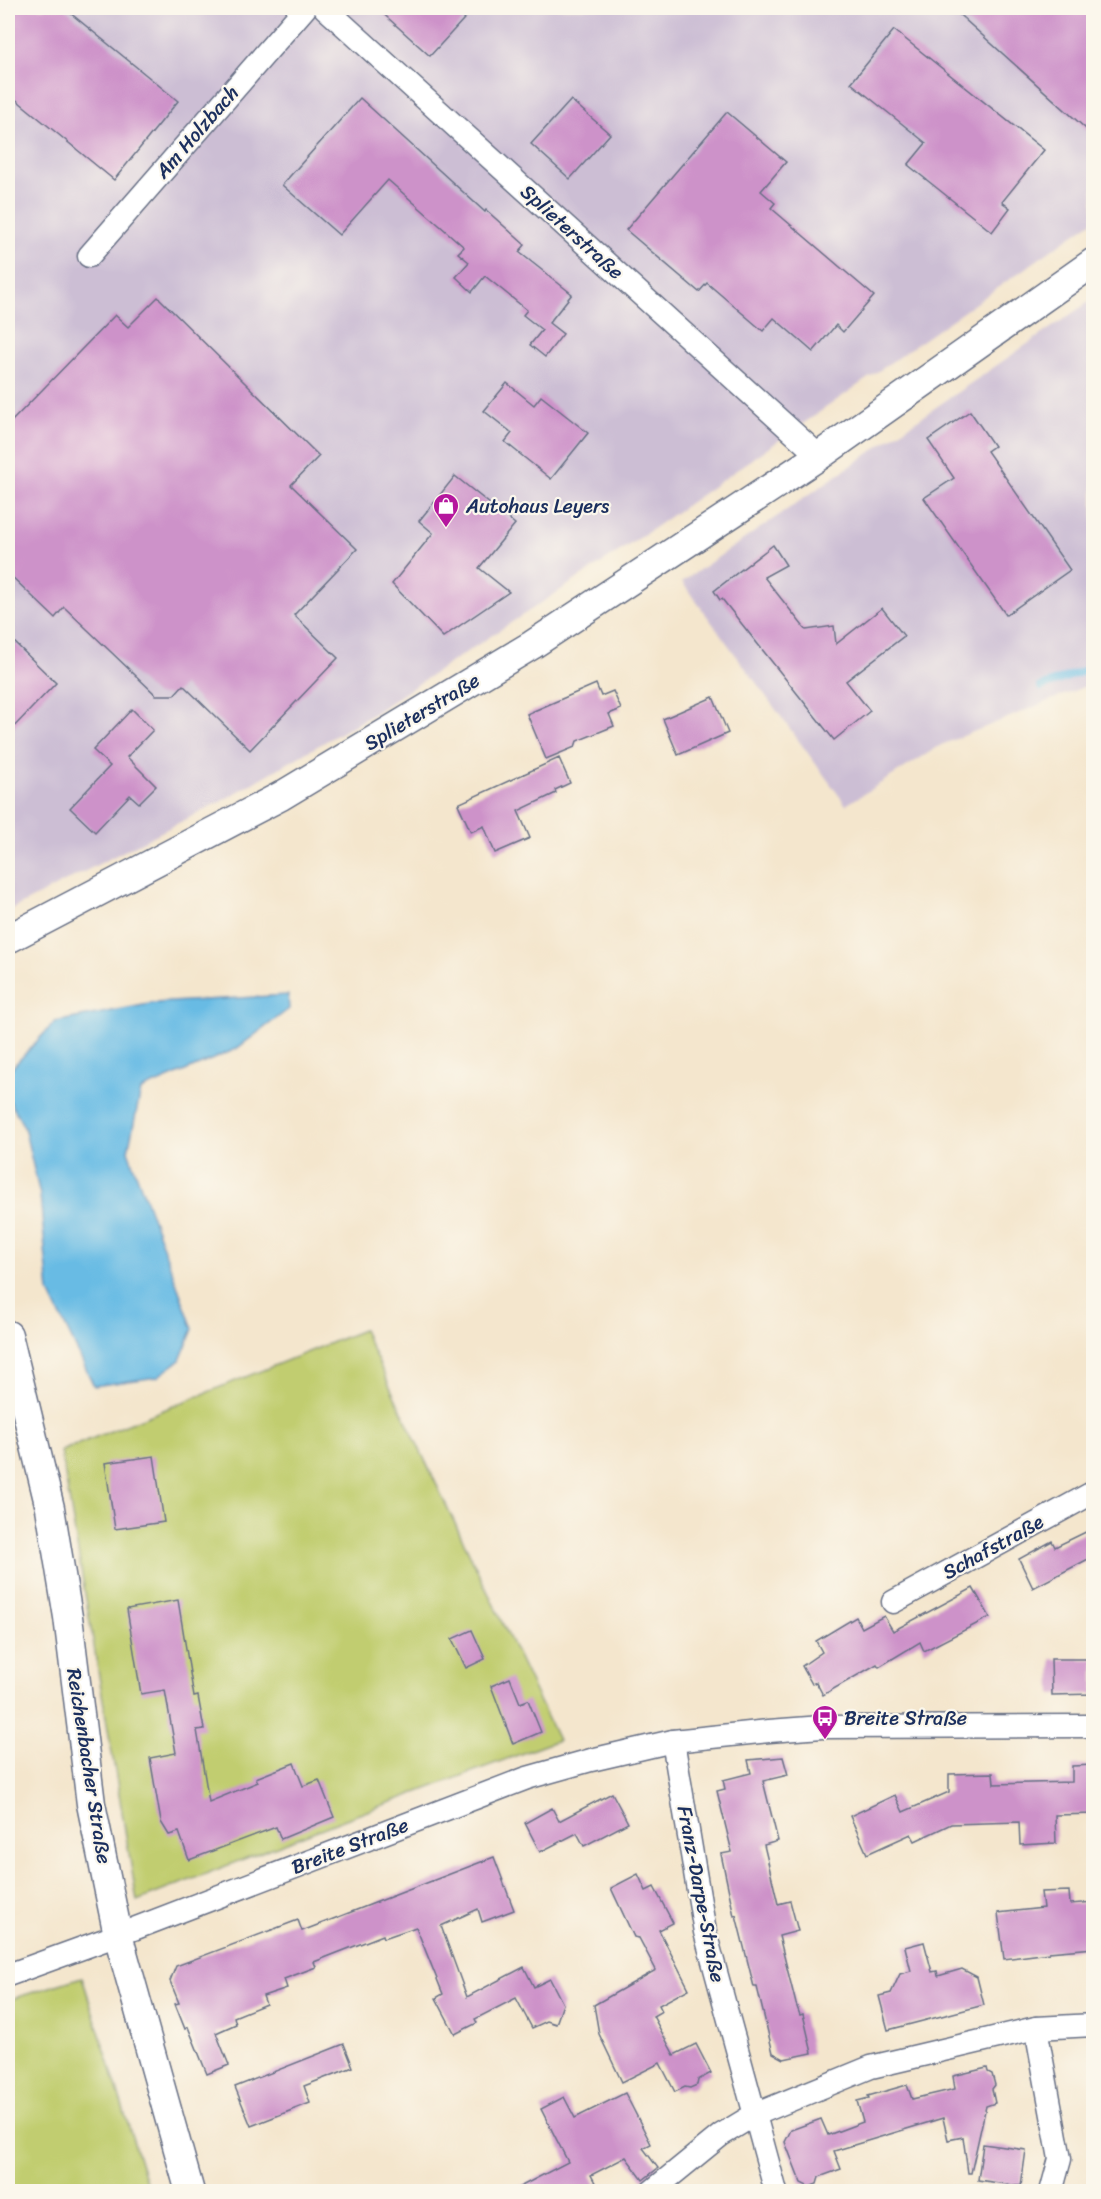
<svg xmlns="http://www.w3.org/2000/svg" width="1101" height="2199" viewBox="0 0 1101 2199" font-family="Sriracha,sans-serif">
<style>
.industrial{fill:#ccbed4}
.green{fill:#c1cd6f;stroke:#6e7e66;stroke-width:1.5}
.water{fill:#68bbe4;stroke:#4275a1;stroke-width:1.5}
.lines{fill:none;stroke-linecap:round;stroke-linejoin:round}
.stream{stroke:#68bbe4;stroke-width:8}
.building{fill:#cd92c9}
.minor-casing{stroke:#676f85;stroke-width:25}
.tertiary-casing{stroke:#676f85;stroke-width:31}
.minor{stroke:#fff;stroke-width:22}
.tertiary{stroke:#fff;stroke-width:28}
.labels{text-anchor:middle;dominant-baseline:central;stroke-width:4.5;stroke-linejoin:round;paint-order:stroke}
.street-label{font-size:20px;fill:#1b2f5e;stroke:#fbf7ec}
.poi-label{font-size:20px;fill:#1b2f5e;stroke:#fbf7ec;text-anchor:start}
</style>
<rect width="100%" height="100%" fill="#fbf7ec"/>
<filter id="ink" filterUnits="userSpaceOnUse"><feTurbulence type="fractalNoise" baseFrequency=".0167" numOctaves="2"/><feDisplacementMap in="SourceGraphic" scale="12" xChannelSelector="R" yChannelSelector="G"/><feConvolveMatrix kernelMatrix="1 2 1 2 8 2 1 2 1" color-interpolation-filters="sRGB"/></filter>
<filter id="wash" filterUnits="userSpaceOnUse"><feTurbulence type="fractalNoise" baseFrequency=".008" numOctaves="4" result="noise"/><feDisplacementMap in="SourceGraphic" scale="24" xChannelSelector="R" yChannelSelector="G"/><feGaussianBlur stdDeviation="1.35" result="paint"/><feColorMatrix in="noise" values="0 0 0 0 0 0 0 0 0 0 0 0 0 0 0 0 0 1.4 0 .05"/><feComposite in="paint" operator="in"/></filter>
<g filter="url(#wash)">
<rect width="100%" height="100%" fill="#f4e6cd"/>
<!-- industrial -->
<g class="industrial">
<polygon points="8,8 1093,8 1093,221 641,537 368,717 227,798 8,911"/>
<polygon points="1093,299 1093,683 941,745 846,805 682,582"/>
</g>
<!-- green -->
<g class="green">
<polygon points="363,1330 558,1740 343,1820 137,1901 61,1451"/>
<polygon points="82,1977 149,2191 8,2191 8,2000"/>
</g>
<!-- water -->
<polygon class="water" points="288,995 289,1009 236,1049 141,1090 128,1151 193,1329 180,1360 157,1377 94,1386 49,1292 40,1195 24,1127 8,1098 8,1072 55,1022 154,1003"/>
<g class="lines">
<!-- stream -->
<polyline class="stream" points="1041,687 1094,667"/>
</g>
<g id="blocks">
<!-- building -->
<g class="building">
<polygon points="8,8 64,8 178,101 114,180 8,93"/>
<polygon points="377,8 474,8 430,56"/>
<polygon points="952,8 1094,8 1094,136"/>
<polygon points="894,30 1044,150 1002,202 1010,208 992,232 908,165 926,143 851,83"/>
<polygon points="360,98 485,212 486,210 525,245 519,252 572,294 549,323 563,334 545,357 530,345 542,330 523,315 527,310 485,276 472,292 456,277 469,262 458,253 464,247 388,180 339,235 282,185"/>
<polygon points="571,100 610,134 570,179 531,144"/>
<polygon points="727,112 786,162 761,191 775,203 771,208 874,296 843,332 836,325 813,352 774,318 763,331 707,283 699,292 626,230"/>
<polygon points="158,297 319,456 291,485 357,549 294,615 338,658 250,750 183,685 174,695 156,695 64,607 55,618 8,573 8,425 115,315 128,327"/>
<polygon points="507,383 534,405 541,396 588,433 551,479 505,442 512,433 484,411"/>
<polygon points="970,411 994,446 987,451 1070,570 1006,615 924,498 954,478 928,440"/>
<polygon points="455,476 515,524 479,568 509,592 443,637 392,584 433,533 419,521"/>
<polygon points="773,545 786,565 764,577 806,630 834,626 836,644 882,608 904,636 846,681 870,711 834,740 722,599 720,600 714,591"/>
<polygon points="8,636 56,683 8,733"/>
<polygon points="596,684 601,696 613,691 621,709 609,714 614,726 577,741 575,747 546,759 527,714"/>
<polygon points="713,697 728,733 678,755 663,719"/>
<polygon points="132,709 153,730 127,757 156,786 139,803 130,795 95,832 70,808 110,766 93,750"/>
<polygon points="559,758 570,783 555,790 556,793 518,811 530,838 495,853 484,826 471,832 458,804"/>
<polygon points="154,1456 164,1522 115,1529 105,1463"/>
<polygon points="1094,1528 1094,1556 1033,1588 1019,1559 1052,1541 1055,1547"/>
<polygon points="973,1588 990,1617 924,1651 920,1642 879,1667 877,1664 823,1695 816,1682 812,1684 802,1666 822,1652 816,1641 856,1617 862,1628 884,1616 893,1631"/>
<polygon points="178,1600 194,1697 198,1696 204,1729 197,1730 209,1802 258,1782 256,1778 294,1763 303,1786 319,1780 334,1817 281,1839 276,1827 189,1860 179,1832 169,1835 161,1822 150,1758 176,1753 165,1690 141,1694 127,1609"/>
<polygon points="472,1630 485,1659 466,1668 452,1639"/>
<polygon points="1051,1659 1094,1659 1094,1694 1052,1695"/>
<polygon points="510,1678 520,1703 528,1700 541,1732 513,1744 491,1686"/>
<polygon points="783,1757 788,1775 763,1781 778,1841 764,1845 778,1904 790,1901 798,1931 779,1936 796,2004 800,2015 803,2014 812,2053 784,2059 773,2053 757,1987 754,1987 736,1915 734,1916 721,1854 732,1852 717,1791 725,1789 723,1780 751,1773 748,1760"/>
<polygon points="1094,1765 1094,1814 1055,1815 1056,1843 1020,1845 1019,1822 951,1824 915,1841 911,1834 867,1854 850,1816 895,1795 903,1812 949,1792 949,1774 993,1773 994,1784 1072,1782 1072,1766"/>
<polygon points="612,1793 628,1823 584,1846 577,1833 540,1852 525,1823 552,1808 559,1821"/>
<polygon points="494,1857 514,1910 482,1922 478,1909 441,1926 467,1997 524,1967 534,1987 550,1979 563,2004 556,2024 547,2021 532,2028 516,1998 475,2019 477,2023 455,2034 436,1998 443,1994 416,1927 384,1938 383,1935 314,1962 316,1967 284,1979 287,1988 263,1996 266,2004 234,2017 236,2024 216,2033 229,2065 207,2074 188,2027 185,2029 175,2004 179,2003 170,1981 176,1966 298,1920 302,1931"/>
<polygon points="638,1874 646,1891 654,1887 673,1923 659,1930 689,1989 659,2005 662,2011 653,2016 674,2055 696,2044 711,2073 698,2080 697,2085 690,2088 685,2087 675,2092 660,2063 622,2082 599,2034 594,2005 656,1970 639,1938 634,1937 611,1888"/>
<polygon points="1069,1891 1070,1904 1094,1902 1094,1948 1049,1952 1049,1953 1004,1959 998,1913 1043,1908 1041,1892"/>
<polygon points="924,1942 932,1972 937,1971 938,1976 962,1969 977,1977 984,2005 888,2030 879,1996 891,1993 900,1974 911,1971 905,1947"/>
<polygon points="344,2044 353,2067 304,2086 310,2103 251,2126 235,2087"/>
<polygon points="987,2068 988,2072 992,2074 995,2085 992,2089 995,2103 986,2106 971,2173 968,2173 963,2137 948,2140 943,2118 834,2151 841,2169 819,2177 817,2184 809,2187 801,2183 785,2142 791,2130 821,2119 828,2135 863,2122 857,2101 869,2098 868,2096 907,2085 912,2099 955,2089 953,2076"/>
<polygon points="625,2093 651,2144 643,2148 658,2168 643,2180 626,2157 591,2175 600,2192 510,2192 568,2162 541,2109 564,2097 575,2118"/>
<polygon points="983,2144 1026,2150 1021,2186 978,2180"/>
</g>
</g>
</g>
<g filter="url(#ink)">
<use href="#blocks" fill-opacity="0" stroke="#676f85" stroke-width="1.5"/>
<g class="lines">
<defs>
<g id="minor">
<polyline points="325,8 819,456"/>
<polyline points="89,256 305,8"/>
<polyline points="893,1602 1094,1492"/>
<polyline points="673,1741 705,1932 776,2192"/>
<polyline points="8,1975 118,1935 527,1778 591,1760 673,1741 769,1731 822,1727 1094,1726"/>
<polyline points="1036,2028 1060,2159 1051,2192"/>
<polyline points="651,2192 721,2135 754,2115 871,2067 1036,2028 1094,2025"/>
</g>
<g id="tertiary">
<polyline points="8,939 281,796 532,645 819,456 1094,262"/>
<polyline points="8,1335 50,1508 68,1617 91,1804 118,1935 190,2192"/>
</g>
</defs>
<!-- minor casing -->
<use href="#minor" class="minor-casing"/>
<!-- tertiary casing -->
<use href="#tertiary" class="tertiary-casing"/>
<!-- minor -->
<use href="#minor" class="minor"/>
<!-- tertiary -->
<use href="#tertiary" class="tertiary"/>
</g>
</g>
<!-- icons -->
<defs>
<symbol id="shop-pin" viewBox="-11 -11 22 30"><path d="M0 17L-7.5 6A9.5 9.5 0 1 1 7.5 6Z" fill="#b5179e" stroke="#fbf7ec"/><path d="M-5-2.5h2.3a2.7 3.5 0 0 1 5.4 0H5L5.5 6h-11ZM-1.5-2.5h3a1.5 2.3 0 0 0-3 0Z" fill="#fff"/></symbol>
<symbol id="bus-pin" viewBox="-11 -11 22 30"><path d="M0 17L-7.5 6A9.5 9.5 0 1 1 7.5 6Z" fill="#b5179e" stroke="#fbf7ec"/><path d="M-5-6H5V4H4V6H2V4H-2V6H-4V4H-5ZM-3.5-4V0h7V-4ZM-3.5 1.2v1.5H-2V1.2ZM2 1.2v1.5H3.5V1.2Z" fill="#fff"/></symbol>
</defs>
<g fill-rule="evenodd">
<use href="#shop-pin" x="431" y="491" width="30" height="40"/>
<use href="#bus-pin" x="810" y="1703" width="30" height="40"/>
</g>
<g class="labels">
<!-- street labels -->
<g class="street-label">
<text transform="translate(197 132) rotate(-49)">Am Holzbach</text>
<text transform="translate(572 232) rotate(42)">Splieterstraße</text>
<text transform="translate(422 712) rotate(-31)">Splieterstraße</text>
<text transform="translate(993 1547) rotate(-29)">Schafstraße</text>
<text transform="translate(89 1766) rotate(81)">Reichenbacher Straße</text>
<text transform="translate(350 1846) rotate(-21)">Breite Straße</text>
<text transform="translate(701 1894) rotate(79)">Franz-Darpe-Straße</text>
</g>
<!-- poi labels -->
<g class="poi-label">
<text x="466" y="506">Autohaus Leyers</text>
<text x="844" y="1718">Breite Straße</text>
</g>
</g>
<!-- margin -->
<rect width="1101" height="2199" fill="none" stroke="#fbf7ec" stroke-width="30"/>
</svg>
